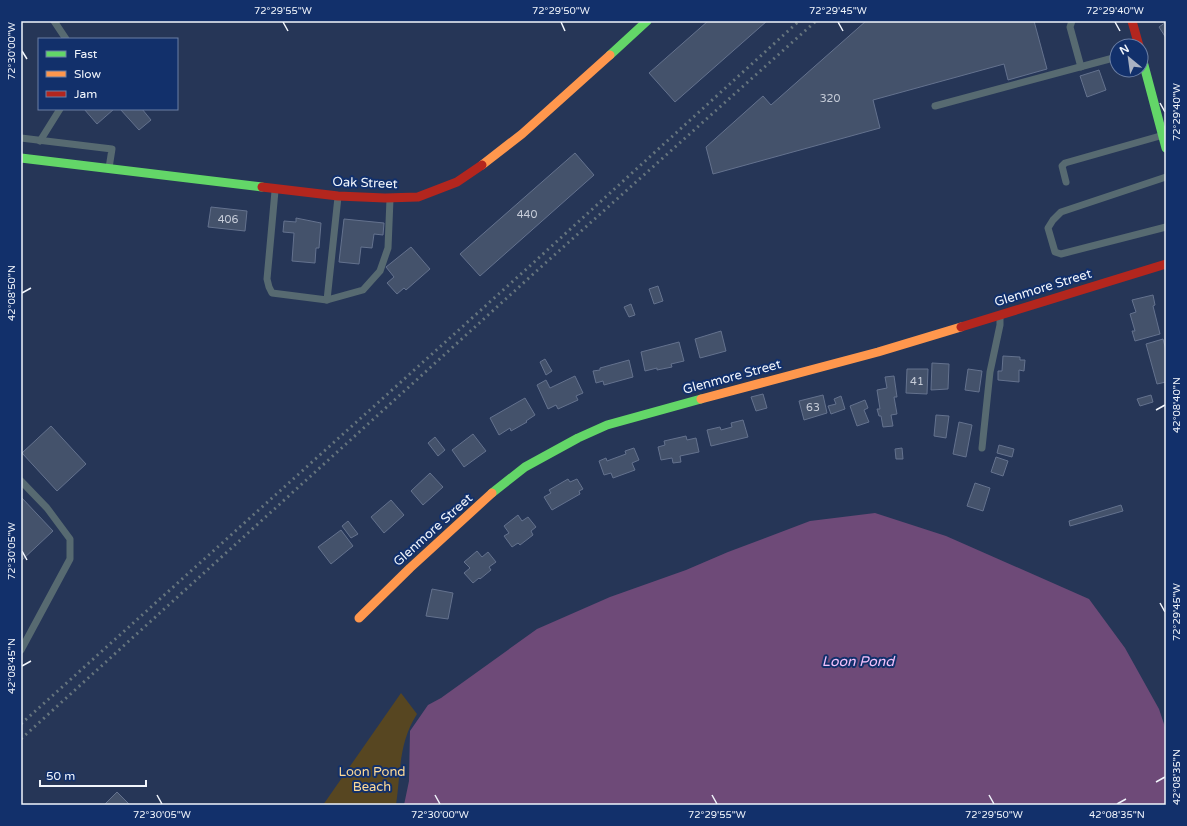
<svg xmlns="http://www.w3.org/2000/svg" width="1187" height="826" viewBox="0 0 1187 826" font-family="'Varela Round',sans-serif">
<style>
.green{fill:#574621}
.water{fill:#6e4a78}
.building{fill:#44526b;stroke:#64728e}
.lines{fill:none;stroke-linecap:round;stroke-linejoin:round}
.lane{stroke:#576a71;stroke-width:7}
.fast{stroke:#63d668;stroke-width:9}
.slow{stroke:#ff974d;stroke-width:9}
.jam{stroke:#b3261e;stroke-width:9}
.rail{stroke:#66757e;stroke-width:3;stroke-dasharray:2 4;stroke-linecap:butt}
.ticks{fill:none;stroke:#f1f5fc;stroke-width:1.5}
.labels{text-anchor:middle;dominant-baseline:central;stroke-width:4;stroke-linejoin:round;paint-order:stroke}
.number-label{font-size:11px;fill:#c6ccd8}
.street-label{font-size:13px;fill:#f1f5fc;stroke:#12306b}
.park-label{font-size:13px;fill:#feda96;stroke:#12306b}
.water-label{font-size:14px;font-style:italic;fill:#f4c1fb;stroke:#12306b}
.neatline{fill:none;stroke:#f1f5fc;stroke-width:1.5}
.ticks-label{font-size:10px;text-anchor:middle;fill:#f1f5fc}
</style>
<rect width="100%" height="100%" fill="#263657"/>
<!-- green -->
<path class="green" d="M401,693L417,714C398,744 401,772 396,805H323Z"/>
<!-- water -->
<polygon class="water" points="875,513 946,536 1089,599 1125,648 1159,709 1166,730 1166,805 404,805 409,781 410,731 428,705 441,698 537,629 610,597 686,570 728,552 810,521"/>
<!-- building -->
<g class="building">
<polygon points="708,21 767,21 675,102 649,73"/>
<polygon points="866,21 1034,21 1047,69 1008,80 1004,64 873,100 880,128 713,174 706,147 763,96 771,105"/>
<polygon points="1166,22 1166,38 1159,27"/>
<polygon points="1099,70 1106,90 1087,97 1080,76"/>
<polygon points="84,109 114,109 97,124"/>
<polygon points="120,109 142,109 151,120 139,130"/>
<polygon points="575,153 594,175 480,276 460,254"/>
<polygon points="211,207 247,211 245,231 208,227"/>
<polygon points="296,218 321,223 319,248 316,248 315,263 292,261 294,233 283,232 284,221 296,222"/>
<polygon points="344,219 384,223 383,235 374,234 372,248 361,247 359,264 339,262"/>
<polygon points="411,247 430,269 406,290 404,288 397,294 387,283 394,277 386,267"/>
<polygon points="658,286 663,301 654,304 649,289"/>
<polygon points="1153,295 1155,305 1153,306 1160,334 1135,341 1132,331 1135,331 1130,314 1136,312 1132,300"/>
<polygon points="631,304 635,315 629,317 624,307"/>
<polygon points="721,331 726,351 700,358 695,339"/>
<polygon points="1163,339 1166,350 1166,382 1157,384 1146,344"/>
<polygon points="679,342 684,361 671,364 672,367 657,370 657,368 645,371 641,352"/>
<polygon points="1003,356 1020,357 1020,360 1025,360 1024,371 1019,370 1019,382 998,380 998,371 1002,371"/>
<polygon points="545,359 552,371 546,375 540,362"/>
<polygon points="629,360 633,377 604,385 603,381 596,383 593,371 600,370 600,368"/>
<polygon points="932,363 949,364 948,389 931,390"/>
<polygon points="907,369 928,369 927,394 906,393"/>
<polygon points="968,369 982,371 979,392 965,390"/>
<polygon points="575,376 583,393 576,396 578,400 558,409 556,405 548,409 537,385 546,380 550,388"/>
<polygon points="894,376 897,397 894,397 897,414 891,415 893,426 883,427 881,416 879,416 877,409 880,409 877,390 887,388 885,377"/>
<polygon points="763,394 767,408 756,411 751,397"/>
<polygon points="823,395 827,413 804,420 799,401"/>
<polygon points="1151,395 1153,402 1140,406 1137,399"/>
<polygon points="841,396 845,409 831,414 828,406 836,404 834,399"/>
<polygon points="525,398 535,415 526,421 527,422 511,431 510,428 499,435 490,418"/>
<polygon points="865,400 868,408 864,410 869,422 857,426 850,406"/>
<polygon points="936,415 949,416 946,438 934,436"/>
<polygon points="743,420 748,437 711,446 707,430 720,427 721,430 732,427 731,423"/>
<polygon points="959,422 972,425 966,457 953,454"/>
<polygon points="51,426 86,464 57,491 22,453"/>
<polygon points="473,434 486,451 464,467 452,450"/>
<polygon points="686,436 687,440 696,438 699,452 680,456 681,462 673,463 672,458 661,460 658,447 665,445 664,441"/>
<polygon points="435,437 445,450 438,456 428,443"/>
<polygon points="999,445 1014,449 1012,457 997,453"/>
<polygon points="634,448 639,460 632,463 635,470 613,478 611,473 604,475 599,461 606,458 607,461 626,454 625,451"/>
<polygon points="902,448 903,459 896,459 895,449"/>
<polygon points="996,457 1008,461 1003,476 991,472"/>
<polygon points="430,473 443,487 423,505 411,491"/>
<polygon points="568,479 570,482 577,479 583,489 579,491 580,494 552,510 544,497 551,493 549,490"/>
<polygon points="975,483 990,488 983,511 967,506"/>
<polygon points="21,497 53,531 21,561"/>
<polygon points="391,500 404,515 384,533 371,517"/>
<polygon points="1121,505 1123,511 1070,526 1069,521"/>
<polygon points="518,515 522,521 528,517 536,527 531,531 533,535 520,545 518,543 512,547 504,536 509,533 504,526"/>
<polygon points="348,521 358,534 351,538 342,526"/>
<polygon points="341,530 353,546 331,564 318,547"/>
<polygon points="477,551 482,557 488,552 496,562 489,567 491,570 480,579 479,578 473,583 464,573 470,568 464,562"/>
<polygon points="432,589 453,593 448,619 426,616"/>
<polygon points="117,792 130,805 104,805"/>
</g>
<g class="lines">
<!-- lane -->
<g class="lane">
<polyline points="54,21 66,39"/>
<polyline points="1072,21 1070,27 1081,67"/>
<polyline points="935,106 1117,57"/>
<polyline points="21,138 112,149 109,168"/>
<polyline points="40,141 60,109"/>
<polyline points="1166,177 1061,212 1053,220 1048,228 1055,252 1061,254 1166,227"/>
<polyline points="1066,182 1062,166 1065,163 1160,136"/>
<polyline points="275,191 267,279 269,287 272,293 327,300 363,290 380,271 388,248 390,199"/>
<polyline points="327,300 338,197"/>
<polyline points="982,448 990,372 1000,325 1000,317"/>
<polyline points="21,481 47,508 70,539 70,559 21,650"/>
</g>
<!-- fast -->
<g class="fast">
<polyline points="1141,54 1166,148"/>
<polyline points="610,55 647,21"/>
<polyline points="21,158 262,187"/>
<polyline points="492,493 525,467 578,438 607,425 701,399"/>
</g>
<!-- slow -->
<g class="slow">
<polyline points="482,165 522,134 610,55"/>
<polyline points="701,399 878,352 961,327"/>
<polyline points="359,618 410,568 492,493"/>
</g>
<!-- jam -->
<g class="jam">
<polyline points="1132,21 1139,46"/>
<polyline points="262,187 338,196 385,198 418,197 457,182 482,165"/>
<polyline points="961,327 1166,264"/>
</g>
<!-- rail -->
<g class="rail">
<polyline points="21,724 532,264 799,21"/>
<polyline points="21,739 541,267 816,21"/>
</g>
</g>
<!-- ticks -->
<path class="ticks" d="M283,22L288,31M561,22L565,31M838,22L843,31M1115,22L1120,31M22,51L27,59M1160,103L1165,112M22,293L31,288M1156,410L1165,405M22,551L27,560M1160,603L1165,612M22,666L31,661M1156,782L1165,777M157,795L162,804M435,795L440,804M712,795L717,804M989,795L994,804M1117,804L1126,799"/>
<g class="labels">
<!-- number labels -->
<g class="number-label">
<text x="830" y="98">320</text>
<text x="527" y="214">440</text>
<text x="228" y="219">406</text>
<text x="917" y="381">41</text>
<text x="813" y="407">63</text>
</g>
<!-- street labels -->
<g class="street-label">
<text transform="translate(365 183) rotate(2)">Oak Street</text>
<text transform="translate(1043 288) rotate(-17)">Glenmore Street</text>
<text transform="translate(732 377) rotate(-15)">Glenmore Street</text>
<text transform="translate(433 530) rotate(-42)">Glenmore Street</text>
</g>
<!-- park labels -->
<g class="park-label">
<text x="372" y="772">Loon Pond<tspan x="372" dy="15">Beach</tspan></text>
</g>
<!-- water labels -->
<g class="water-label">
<text x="858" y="661">Loon Pond</text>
</g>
</g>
<!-- border -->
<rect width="1187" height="826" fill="none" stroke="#12306b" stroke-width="44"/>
<!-- legend -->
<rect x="38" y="38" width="140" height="72" fill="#12306b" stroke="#6b7fa5"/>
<rect x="46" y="51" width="20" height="6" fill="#63d668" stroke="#6b7fa5"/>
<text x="74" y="58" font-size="12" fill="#f1f5fc">Fast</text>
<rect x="46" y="71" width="20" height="6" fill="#ff974d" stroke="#6b7fa5"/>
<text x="74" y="78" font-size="12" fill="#f1f5fc">Slow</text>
<rect x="46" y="91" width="20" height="6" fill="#b3261e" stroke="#6b7fa5"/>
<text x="74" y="98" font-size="12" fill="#f1f5fc">Jam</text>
<!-- north arrow -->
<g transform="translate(1129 58) rotate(331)"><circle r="19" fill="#12306b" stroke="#6b7fa5"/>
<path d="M0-3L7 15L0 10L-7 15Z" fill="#aab2c2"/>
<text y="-6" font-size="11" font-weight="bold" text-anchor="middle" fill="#f1f5fc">N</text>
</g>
<!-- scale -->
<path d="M40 780v6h106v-6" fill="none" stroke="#f1f5fc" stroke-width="2"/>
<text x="46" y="780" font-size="12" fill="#f1f5fc" stroke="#12306b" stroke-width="3" paint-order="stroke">50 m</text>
<rect x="22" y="22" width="1143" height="782" class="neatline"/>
<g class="ticks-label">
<text x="283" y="14">72°29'55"W</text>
<text x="561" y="14">72°29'50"W</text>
<text x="838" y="14">72°29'45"W</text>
<text x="1115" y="14">72°29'40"W</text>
<text transform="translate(11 51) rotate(-90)" y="4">72°30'00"W</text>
<text transform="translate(1176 112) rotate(-90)" y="4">72°29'40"W</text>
<text transform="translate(11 293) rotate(-90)" y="4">42°08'50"N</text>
<text transform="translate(1176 405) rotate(-90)" y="4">42°08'40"N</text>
<text transform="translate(11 551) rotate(-90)" y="4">72°30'05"W</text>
<text transform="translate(1176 612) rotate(-90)" y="4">72°29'45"W</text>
<text transform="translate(11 666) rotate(-90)" y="4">42°08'45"N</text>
<text transform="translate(1176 777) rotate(-90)" y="4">42°08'35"N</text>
<text x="162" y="818">72°30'05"W</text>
<text x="440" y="818">72°30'00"W</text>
<text x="717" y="818">72°29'55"W</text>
<text x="994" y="818">72°29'50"W</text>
<text x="1117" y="818">42°08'35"N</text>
</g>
</svg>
